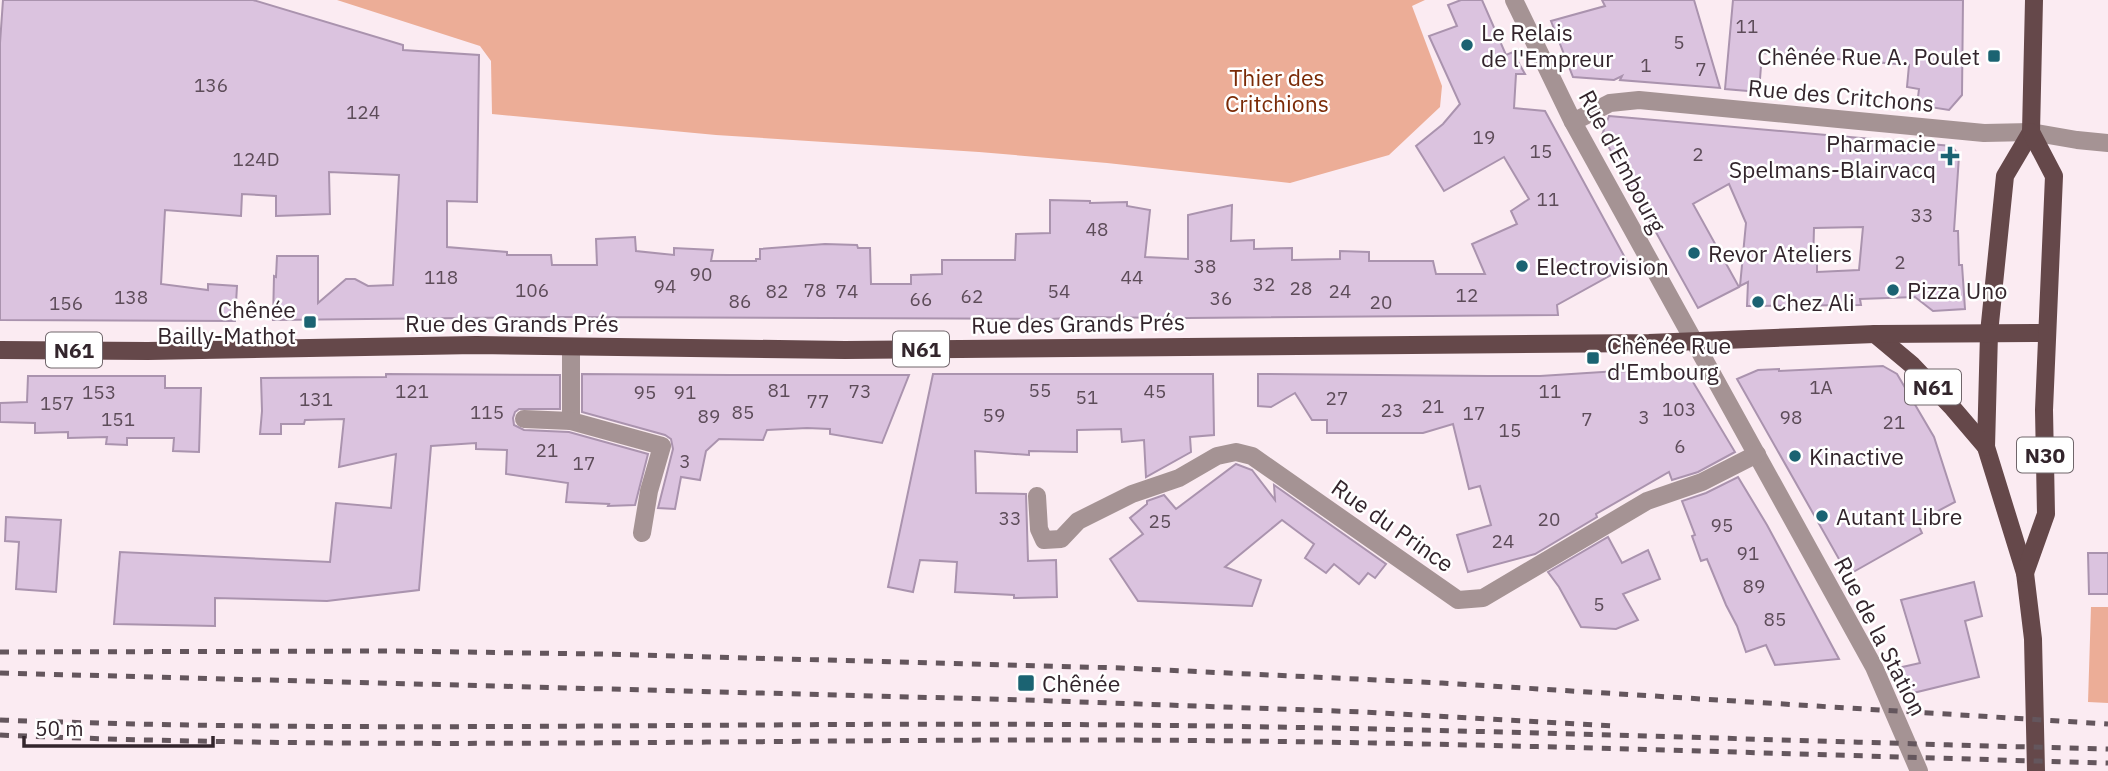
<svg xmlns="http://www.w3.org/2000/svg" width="2108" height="771" viewBox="0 0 2108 771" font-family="'IBM Plex Sans',sans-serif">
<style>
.green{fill:#ecad97}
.building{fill:#dbc3df;stroke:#aa93ae;stroke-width:2;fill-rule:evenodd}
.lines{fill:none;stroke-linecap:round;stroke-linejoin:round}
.minor{stroke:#a59394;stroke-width:18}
.primary{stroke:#65484a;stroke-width:18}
.rail{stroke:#64565d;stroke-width:5;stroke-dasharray:9 9;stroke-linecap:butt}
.poi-dot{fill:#1b6372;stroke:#fff;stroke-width:2.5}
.labels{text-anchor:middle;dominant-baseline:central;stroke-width:5;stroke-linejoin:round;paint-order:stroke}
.number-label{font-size:19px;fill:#5d4c59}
.shield{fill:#fff;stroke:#70666b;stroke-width:2}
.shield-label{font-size:21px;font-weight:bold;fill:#33252c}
.poi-label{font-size:23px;fill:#33252c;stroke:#fff;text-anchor:start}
.park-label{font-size:23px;fill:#7a2a06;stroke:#fff}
.street-label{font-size:23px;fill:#33252c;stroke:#fff}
</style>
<rect width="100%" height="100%" fill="#fbebf2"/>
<!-- green -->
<g class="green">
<polygon points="337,0 1425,0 1412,6 1442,86 1440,107 1389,155 1290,183 1107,163 979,152 716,135 492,114 491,61 480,46"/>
<polygon points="2091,607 2108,607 2108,703 2088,702"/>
</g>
<!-- building -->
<g class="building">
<polygon points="3,0 253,0 403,45 403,50 479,55 477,202 447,201 447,247 507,252 507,255 551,255 552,265 597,265 596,239 635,237 636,251 674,255 674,248 713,250 711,261 756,261 756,259 760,259 760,249 825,244 857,245 858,248 870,248 871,284 911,284 911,275 942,274 942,260 1015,260 1016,234 1050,233 1050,200 1090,201 1090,203 1127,202 1127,206 1150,210 1145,257 1188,259 1188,215 1232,205 1231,241 1254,240 1254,249 1292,248 1292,260 1340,259 1340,251 1369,252 1369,261 1433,261 1436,274 1485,274 1472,244 1517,224 1511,211 1529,199 1504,157 1444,191 1416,146 1443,124 1460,104 1429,36 1457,26 1448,5 1461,0 1482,0 1506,55 1518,50 1517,60 1525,74 1516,74 1514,108 1545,111 1629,265 1557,305 1558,315 1187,318 1071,317 1071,318 1049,319 561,317 273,320 274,276 276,277 277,256 318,256 318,303 346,279 355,279 368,286 393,285 399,175 329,172 330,214 276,216 276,196 242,194 241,216 165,210 161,284 208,290 208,284 237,286 235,321 0,320 0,43"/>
<polygon points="1602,0 1694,0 1720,88 1620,80 1622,76 1614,80 1573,77 1551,21 1605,6"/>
<polygon points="1733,0 1963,0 1962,95 1949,110 1917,105 1919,89 1907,87 1909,65 1762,53 1759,92 1725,89"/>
<path d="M1609,116L1952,146L1959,156L1954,231H1958L1959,265H1962L1965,309L1933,311L1915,297L1860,299L1861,305L1747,306L1748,282L1740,286L1746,223L1729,184L1693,204L1739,287L1698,308L1602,135ZM1863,227L1859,270L1817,272V264L1813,263L1814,228Z"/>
<polygon points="1883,366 1897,374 1934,437 1955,502 1917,522 1922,533 1848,575 1737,379 1758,370 1779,369 1779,371"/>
<polygon points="1618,371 1687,372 1735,452 1698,472 1672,480 1669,472 1596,514 1597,517 1535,554 1468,572 1457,535 1491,525 1480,486 1469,489 1453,424 1423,433 1327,433 1327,420 1312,420 1295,393 1271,407 1258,406 1258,374 1488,376 1540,376"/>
<polygon points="386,374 560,375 560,409 519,409 515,412 513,418 514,425 524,430 569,432 648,454 635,505 608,506 609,504 566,502 568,483 506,474 507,450 476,449 476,443 431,446 419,590 327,601 215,598 215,626 114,624 120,552 330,562 336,503 391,508 396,454 339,467 344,419 305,420 304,424 281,424 281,434 260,434 262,411 261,378 386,377"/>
<polygon points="582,374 730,375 909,375 882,443 830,434 830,429 807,428 767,430 763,440 719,439 706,451 700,480 681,477 675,509 658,508 673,449 671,439 665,435 582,412"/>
<polygon points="933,374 1213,374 1214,435 1190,437 1191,452 1146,477 1144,440 1122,442 1121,429 1077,430 1077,452 1029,451 1029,455 975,451 976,493 1026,494 1028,561 1056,560 1057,597 1014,598 1014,595 955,592 957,562 920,560 913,592 888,587"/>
<polygon points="28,376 165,376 165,388 201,388 199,452 173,451 174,438 127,438 127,445 106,444 107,437 68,438 68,432 35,433 35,423 0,422 0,403 27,402"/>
<polygon points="1236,464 1252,470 1275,500 1274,485 1386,564 1375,578 1368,573 1359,584 1334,564 1326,573 1305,558 1314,544 1282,520 1225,567 1261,580 1252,606 1138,601 1110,559 1143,534 1130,518 1147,504 1147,501 1164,495 1176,509"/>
<polygon points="1738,477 1767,525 1839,659 1775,665 1766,645 1746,652 1737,626 1726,605 1707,559 1701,561 1692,536 1695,535 1682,501 1706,493"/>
<polygon points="6,517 61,520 56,592 16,589 19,542 5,541"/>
<polygon points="1608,537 1622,563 1648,550 1660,579 1623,594 1638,620 1616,629 1581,627 1559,587 1548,572"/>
<polygon points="2088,553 2108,553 2108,594 2089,594"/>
<polygon points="1974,582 1982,616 1965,621 1979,677 1913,693 1898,668 1920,663 1901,600"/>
</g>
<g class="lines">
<!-- minor -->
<g class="minor">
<polyline points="1514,0 1573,122 1874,667 1919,771"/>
<polyline points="1573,122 1610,103 1639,100 1984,133 2031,132 2077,140 2108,143"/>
<polyline points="571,347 571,421 662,446 649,491 642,533"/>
<polyline points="524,419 571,421"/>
<polyline points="1037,496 1039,529 1044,540 1061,539 1078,521 1132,494 1179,478 1217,456 1236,452 1252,456 1458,600 1483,598 1647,501 1702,482 1757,454"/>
</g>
<!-- primary -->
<g class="primary">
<polyline points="2034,0 2031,132 2005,176 1989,333 1986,447 2025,573 2033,639 2036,771"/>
<polyline points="1875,334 1912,365 1951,406 1986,447"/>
<polyline points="0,350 148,351 476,345 845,350 1649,343 1875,334 2047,333"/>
<polyline points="2025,573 2046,514 2044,410 2054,176 2031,132"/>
</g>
<!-- rail -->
<g class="rail">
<polyline points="0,652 389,651 601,654 1121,668 1442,683 2108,724"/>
<polyline points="0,673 1026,700 1365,712 1616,726"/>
<path d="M0,720C374,734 749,721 1123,725C1451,728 1780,741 2108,749"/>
<path d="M0,735C370,751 742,739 1112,740C1444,741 1776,754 2108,763"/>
</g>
</g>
<!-- markers -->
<g class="poi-dot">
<circle cx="1467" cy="45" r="7"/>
<rect x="1987" y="49" width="14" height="14" rx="3.5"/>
<path d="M1946.5 145.5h7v7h7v7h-7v7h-7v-7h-7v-7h7z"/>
<circle cx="1694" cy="253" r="7"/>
<circle cx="1522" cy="266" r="7"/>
<circle cx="1893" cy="290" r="7"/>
<circle cx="1758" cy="302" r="7"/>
<rect x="303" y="315" width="14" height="14" rx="3.5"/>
<rect x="1586" y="351" width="14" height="14" rx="3.5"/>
<circle cx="1795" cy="456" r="7"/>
<circle cx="1822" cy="516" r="7"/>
<rect x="1017" y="674" width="18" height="18" rx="3.5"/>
</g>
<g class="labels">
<!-- number labels -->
<g class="number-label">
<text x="1747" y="26">11</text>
<text x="1679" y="42">5</text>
<text x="1646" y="65">1</text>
<text x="1701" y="69">7</text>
<text x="211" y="85">136</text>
<text x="363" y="112">124</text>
<text x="1484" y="137">19</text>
<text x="1541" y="151">15</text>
<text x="1698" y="154">2</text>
<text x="256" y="159">124D</text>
<text x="1548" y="199">11</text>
<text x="1922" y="215">33</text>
<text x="1097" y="229">48</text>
<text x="1900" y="262">2</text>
<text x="1205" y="266">38</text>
<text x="701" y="274">90</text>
<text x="441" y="277">118</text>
<text x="1132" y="277">44</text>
<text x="1264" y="284">32</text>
<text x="665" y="286">94</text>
<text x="1301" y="288">28</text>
<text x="532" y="290">106</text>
<text x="815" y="290">78</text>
<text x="777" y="291">82</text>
<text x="847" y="291">74</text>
<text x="1059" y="291">54</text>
<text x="1340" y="291">24</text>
<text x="1467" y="295">12</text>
<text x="972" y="296">62</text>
<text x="131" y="297">138</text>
<text x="1221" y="298">36</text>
<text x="921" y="299">66</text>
<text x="740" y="301">86</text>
<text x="1381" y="302">20</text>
<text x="66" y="303">156</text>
<text x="1821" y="387">1A</text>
<text x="779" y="390">81</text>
<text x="1040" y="390">55</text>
<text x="412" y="391">121</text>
<text x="860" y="391">73</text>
<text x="1155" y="391">45</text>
<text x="1550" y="391">11</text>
<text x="99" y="392">153</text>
<text x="645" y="392">95</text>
<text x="685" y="392">91</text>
<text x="1087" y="397">51</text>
<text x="1337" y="398">27</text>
<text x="316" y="399">131</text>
<text x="818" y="401">77</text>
<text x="57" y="403">157</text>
<text x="1433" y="406">21</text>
<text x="1679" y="409">103</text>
<text x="1392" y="410">23</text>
<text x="487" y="412">115</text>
<text x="743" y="412">85</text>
<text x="1474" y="413">17</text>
<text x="994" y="415">59</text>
<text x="709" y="416">89</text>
<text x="1644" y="417">3</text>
<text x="1791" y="417">98</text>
<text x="118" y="419">151</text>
<text x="1587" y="419">7</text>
<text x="1894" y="422">21</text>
<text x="1510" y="430">15</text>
<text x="1680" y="446">6</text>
<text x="547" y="450">21</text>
<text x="685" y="461">3</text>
<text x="584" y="463">17</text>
<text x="1010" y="518">33</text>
<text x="1549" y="519">20</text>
<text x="1160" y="521">25</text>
<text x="1722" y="525">95</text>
<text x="1503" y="541">24</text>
<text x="1748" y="553">91</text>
<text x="1754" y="586">89</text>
<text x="1599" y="604">5</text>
<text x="1775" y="619">85</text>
</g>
<!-- shield labels -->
<g class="shield">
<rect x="893" y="331.5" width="56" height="35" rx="5"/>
<rect x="46" y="332.5" width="56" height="35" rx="5"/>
<rect x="1905" y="369.5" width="56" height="35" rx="5"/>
<rect x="2017" y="437.5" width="56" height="35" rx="5"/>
</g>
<g class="shield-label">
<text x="921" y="349">N61</text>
<text x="74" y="350">N61</text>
<text x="1933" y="387">N61</text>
<text x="2045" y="455">N30</text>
</g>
<!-- poi labels -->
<g class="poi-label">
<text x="1481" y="32">Le Relais<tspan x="1481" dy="26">de l'Empreur</tspan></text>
<text x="1980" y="56" text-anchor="end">Chênée Rue A. Poulet</text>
<text x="1936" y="143" text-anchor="end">Pharmacie<tspan x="1936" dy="26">Spelmans-Blairvacq</tspan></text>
<text x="1708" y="253">Revor Ateliers</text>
<text x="1536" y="266">Electrovision</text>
<text x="1907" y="290">Pizza Uno</text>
<text x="1772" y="302">Chez Ali</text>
<text x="296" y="309" text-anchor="end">Chênée<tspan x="296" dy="26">Bailly-Mathot</tspan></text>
<text x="1607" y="345">Chênée Rue<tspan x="1607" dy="26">d'Embourg</tspan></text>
<text x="1809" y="456">Kinactive</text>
<text x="1836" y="516">Autant Libre</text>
<text x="1042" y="683">Chênée</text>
</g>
<!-- park labels -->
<g class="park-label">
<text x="1277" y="77">Thier des<tspan x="1277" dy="26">Critchions</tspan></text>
</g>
<!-- street labels -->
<g class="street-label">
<text transform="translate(1841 95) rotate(5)">Rue des Critchons</text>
<text transform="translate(1623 161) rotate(62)">Rue d'Embourg</text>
<text x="512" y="323">Rue des Grands Prés</text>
<text transform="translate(1078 323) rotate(-1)">Rue des Grands Prés</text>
<text transform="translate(1393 525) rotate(35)">Rue du Prince</text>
<text transform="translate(1881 636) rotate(63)">Rue de la Station</text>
</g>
</g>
<!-- scale -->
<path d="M24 736v10h189v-10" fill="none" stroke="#33252c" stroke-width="3.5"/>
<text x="35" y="736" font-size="21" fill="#33252c" stroke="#ffffff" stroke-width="5" paint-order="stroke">50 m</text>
</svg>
